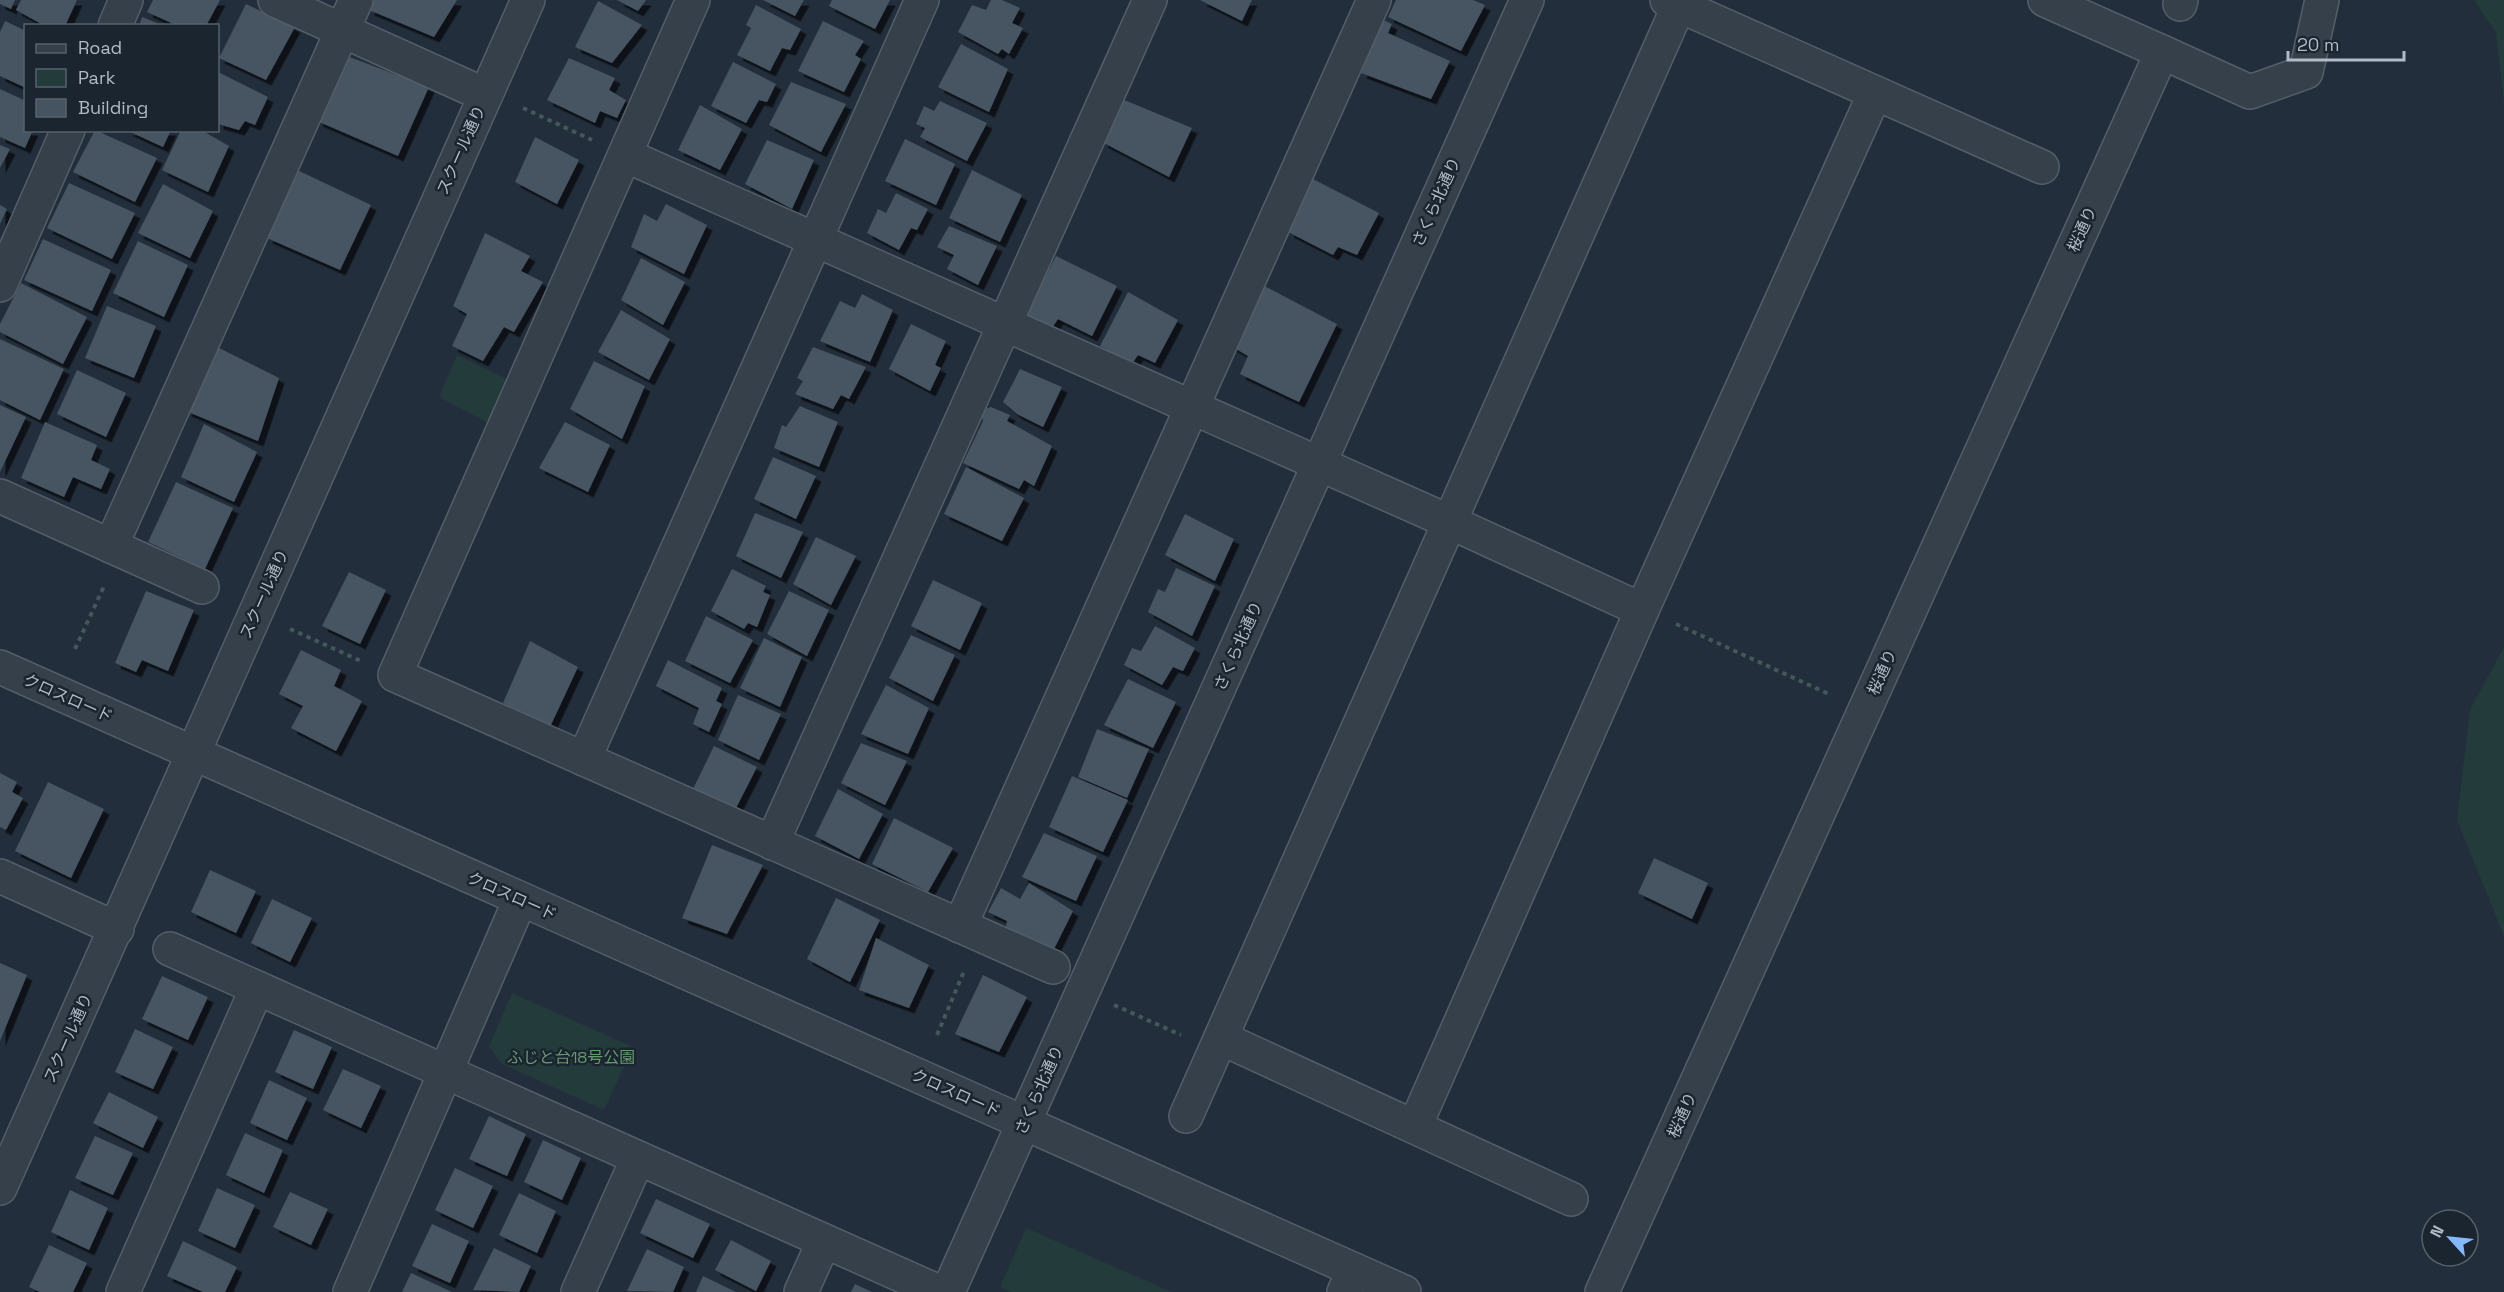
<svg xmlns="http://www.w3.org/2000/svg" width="2504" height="1292" viewBox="0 0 2504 1292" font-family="'Space Grotesk','Noto Sans JP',sans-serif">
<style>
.green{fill:#243b3c}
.building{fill:#465462;filter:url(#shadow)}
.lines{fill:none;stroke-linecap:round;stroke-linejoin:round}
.minor-casing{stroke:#545e69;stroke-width:36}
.tertiary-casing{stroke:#545e69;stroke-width:36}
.path{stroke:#425859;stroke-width:4;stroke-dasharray:4.5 4.5;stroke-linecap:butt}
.minor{stroke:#36404b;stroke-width:33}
.tertiary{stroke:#36404b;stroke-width:33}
.labels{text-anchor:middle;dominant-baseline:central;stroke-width:5;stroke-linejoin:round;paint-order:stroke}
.street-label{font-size:16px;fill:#b1bbc7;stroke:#1b2530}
.park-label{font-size:16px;fill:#679970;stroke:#1b2530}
</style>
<defs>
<filter id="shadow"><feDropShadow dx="5.5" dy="5.5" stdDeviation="0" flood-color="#0009"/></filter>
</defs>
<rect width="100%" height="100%" fill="#222e3b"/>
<!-- green -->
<g class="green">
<polygon points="2474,0 2504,0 2504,103 2496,33"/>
<polygon points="457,355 515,383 494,426 439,397"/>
<polygon points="2504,647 2504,936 2457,820 2470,710"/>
<polygon points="512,993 633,1047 604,1110 502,1064 489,1046"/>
<polygon points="1026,1228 1172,1292 1011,1292 1000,1287"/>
</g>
<!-- building -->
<g class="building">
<polygon points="0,0 15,0 11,9 0,4"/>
<polygon points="21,0 77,0 65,26 45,26 16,10"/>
<polygon points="153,0 220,0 206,26 178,26 147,12"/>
<polygon points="371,0 457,0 434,37 369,10"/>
<polygon points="617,0 646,0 638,11"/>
<polygon points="763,0 804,0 795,16"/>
<polygon points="832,0 890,0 875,29 829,6"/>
<polygon points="991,0 1002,0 1020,8 1012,23 1023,28 1009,54 1002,49 998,54 958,32 972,5 986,10"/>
<polygon points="1200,0 1252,0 1242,21"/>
<polygon points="1396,0 1473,0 1485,5 1461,51 1388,17"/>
<polygon points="598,1 642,25 612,63 575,47"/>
<polygon points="246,4 295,27 266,80 219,58"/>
<polygon points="756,5 801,29 790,50 782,48 770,71 737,55 751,28 746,25"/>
<polygon points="1372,15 1392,24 1388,33 1450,61 1431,99 1361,73 1372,46 1355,37"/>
<polygon points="142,17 162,25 162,26 139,26"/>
<polygon points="5,21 26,31 26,88 0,76 0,32"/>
<polygon points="823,21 864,41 855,55 861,59 844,92 798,71"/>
<polygon points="961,44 1008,69 989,112 938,87"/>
<polygon points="347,56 429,87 398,156 317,121"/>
<polygon points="569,58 615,78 609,90 626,100 617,118 600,111 595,123 547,100"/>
<polygon points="733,62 776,84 767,102 759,100 746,123 711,106"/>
<polygon points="218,72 268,97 255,125 245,121 239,130 218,124"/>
<polygon points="791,82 846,104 821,152 769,125"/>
<polygon points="0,89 26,101 26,130 33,130 25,148 0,137"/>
<polygon points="1122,99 1192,128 1169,177 1102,142"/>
<polygon points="940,101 987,123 967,161 920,137 925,128 916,124 924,106 934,111"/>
<polygon points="700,105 742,129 720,170 678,150"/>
<polygon points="95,130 157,158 135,202 73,172"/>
<polygon points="126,130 171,130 163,147"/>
<polygon points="181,130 201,130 229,146 208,192 162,170"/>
<polygon points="535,137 579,160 557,204 515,182"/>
<polygon points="905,139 955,164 936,205 885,181"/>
<polygon points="767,140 814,160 792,209 745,184"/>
<polygon points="0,145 10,149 0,168"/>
<polygon points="293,168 371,205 340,270 267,238"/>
<polygon points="972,170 1022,195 1000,242 949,218"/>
<polygon points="1313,179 1379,213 1357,255 1338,247 1333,255 1288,232"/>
<polygon points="69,183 135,213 112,259 47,228"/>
<polygon points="163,184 213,211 190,258 138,233"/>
<polygon points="896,193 928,209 917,230 911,228 899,250 867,233 878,209 886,213"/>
<polygon points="666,204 707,225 684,274 631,247 644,214 657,221"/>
<polygon points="0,205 7,209 0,224"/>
<polygon points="949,226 997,246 978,285 947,269 954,255 937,247"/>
<polygon points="485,233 530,256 521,271 543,282 514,332 504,327 483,361 452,346 467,314 453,306"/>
<polygon points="43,239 111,270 92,311 24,280"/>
<polygon points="138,241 188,265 164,317 113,293"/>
<polygon points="1056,256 1117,286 1092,336 1058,319 1052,328 1025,315"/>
<polygon points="641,258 685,282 663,325 621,300"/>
<polygon points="1257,282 1337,324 1299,402 1240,374 1248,356 1231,346"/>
<polygon points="21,283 87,317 63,364 0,332 0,324"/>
<polygon points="1128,292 1178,320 1155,363 1138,355 1132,364 1100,346"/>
<polygon points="862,294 893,310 870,362 820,341 840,301 855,308"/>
<polygon points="107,306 156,326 134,378 85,358"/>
<polygon points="621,310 670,339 649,380 598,352"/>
<polygon points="911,324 946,341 935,365 941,368 930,391 889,369"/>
<polygon points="0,339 64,369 40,420 0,400"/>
<polygon points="211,344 279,378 258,441 186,411"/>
<polygon points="813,347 866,367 849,399 841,395 833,409 795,394 803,381 797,378"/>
<polygon points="594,361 645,386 622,439 570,409"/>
<polygon points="1020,369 1062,387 1043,427 1017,414 1003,402"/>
<polygon points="77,370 126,393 106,437 57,414"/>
<polygon points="0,405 26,417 0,472"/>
<polygon points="800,406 838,422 819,467 774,448 782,425 786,427"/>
<polygon points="991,407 1010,415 1007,421 1052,446 1034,486 1024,480 1019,489 963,463 983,421 981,410"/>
<polygon points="45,422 97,445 91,460 110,469 101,489 73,477 64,497 21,478"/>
<polygon points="565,422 610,445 588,492 539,468"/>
<polygon points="204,424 257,452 234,502 181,477"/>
<polygon points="773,457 816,476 796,519 754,499"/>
<polygon points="966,467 1024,498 1002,541 944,514"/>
<polygon points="176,482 233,508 205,569 148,542"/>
<polygon points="755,513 803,532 781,578 736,556"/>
<polygon points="1185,514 1234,539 1215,581 1165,555"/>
<polygon points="816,537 856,556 831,605 793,584"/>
<polygon points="1176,568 1215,586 1192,636 1148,612 1158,589 1165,592"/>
<polygon points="732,569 766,586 763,592 770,595 757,627 748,623 744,629 711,611"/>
<polygon points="349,572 386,590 360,644 322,626"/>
<polygon points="933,580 982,603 960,650 911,626"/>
<polygon points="146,591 194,610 168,671 142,660 136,672 115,663"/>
<polygon points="789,591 829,610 807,656 767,634"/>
<polygon points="706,616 753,640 730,683 685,661"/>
<polygon points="1155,626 1195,648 1183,671 1173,667 1162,685 1124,665 1132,648 1141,651"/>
<polygon points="911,635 955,655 933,701 889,678"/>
<polygon points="764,638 802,657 780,707 740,688"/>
<polygon points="530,641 578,667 550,727 503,703"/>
<polygon points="301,650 341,670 334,686 362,701 336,751 291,728 303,706 279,694"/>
<polygon points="668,660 722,688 716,701 722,704 709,732 693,724 699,708 656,686"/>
<polygon points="1128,679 1176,702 1153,748 1104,725"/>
<polygon points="886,685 929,708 908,754 861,734"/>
<polygon points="738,695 781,714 759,760 718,740"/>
<polygon points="1097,729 1149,749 1127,798 1078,777"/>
<polygon points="861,743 907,761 885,805 841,783"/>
<polygon points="714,746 757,767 734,812 691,793"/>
<polygon points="0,773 17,782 12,792 23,798 6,830 0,827"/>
<polygon points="1072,776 1128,800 1103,852 1049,827"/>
<polygon points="48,782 104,809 71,878 15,851"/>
<polygon points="838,789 883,814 859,859 815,836"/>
<polygon points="894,818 953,848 928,892 872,864"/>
<polygon points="1044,833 1097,856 1076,901 1022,877"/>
<polygon points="712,845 763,865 727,934 682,918"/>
<polygon points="1654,858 1708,883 1692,919 1638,893"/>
<polygon points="210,870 256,891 236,933 191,912"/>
<polygon points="1029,883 1073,911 1051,955 1005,932 1007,921 988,912 1001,888 1020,899"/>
<polygon points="836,898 880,920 850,982 807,959"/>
<polygon points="272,899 312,918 290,962 251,943"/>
<polygon points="876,938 929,965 909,1008 859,990"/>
<polygon points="0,963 27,975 0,1041"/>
<polygon points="983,975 1027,997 999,1052 955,1034"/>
<polygon points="162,976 208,997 188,1040 142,1019"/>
<polygon points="135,1029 173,1047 153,1089 115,1072"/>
<polygon points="294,1030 332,1047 313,1089 275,1072"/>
<polygon points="343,1069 381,1086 361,1128 323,1110"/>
<polygon points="269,1080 307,1098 287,1140 250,1123"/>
<polygon points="109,1092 158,1117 143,1148 93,1123"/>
<polygon points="489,1116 526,1134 507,1176 469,1159"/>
<polygon points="245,1133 283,1150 264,1193 226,1175"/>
<polygon points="95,1136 133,1153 113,1195 75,1178"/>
<polygon points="543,1140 581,1158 562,1200 524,1182"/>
<polygon points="455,1168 493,1186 473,1228 435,1210"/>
<polygon points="217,1188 255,1205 235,1248 198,1231"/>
<polygon points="70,1190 108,1208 89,1250 51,1232"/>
<polygon points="290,1192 328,1209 311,1245 273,1227"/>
<polygon points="519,1193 556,1211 537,1253 499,1235"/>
<polygon points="656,1199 710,1224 693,1258 640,1233"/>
<polygon points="432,1224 469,1241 450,1283 412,1266"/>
<polygon points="731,1240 771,1261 756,1291 715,1270"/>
<polygon points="183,1241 237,1267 225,1292 203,1292 167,1276"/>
<polygon points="49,1245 87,1263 73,1292 40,1292 29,1287"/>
<polygon points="494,1248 531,1266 519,1292 473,1290"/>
<polygon points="647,1249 684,1267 673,1292 627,1291"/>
<polygon points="411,1273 452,1292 402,1292"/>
<polygon points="703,1276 736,1292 696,1292"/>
<polygon points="855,1284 872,1292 851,1292"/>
</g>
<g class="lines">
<defs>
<g id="minor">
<polyline points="275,0 485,95"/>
<polyline points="693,0 395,675 1053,967"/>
<polyline points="1667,0 2042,167"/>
<polyline points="2180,4 2181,0"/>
<polyline points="115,26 126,0"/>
<polyline points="625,155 1450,522 1642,610"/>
<polyline points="0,285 68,130"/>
<polyline points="0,496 111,546 356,0"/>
<polyline points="111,546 202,587"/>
<polyline points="584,759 922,0"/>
<polyline points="772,843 1150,0"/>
<polyline points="0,876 117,929"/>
<polyline points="960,926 1374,0"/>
<polyline points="170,949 939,1292"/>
<polyline points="1221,1038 1571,1199"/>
<polyline points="1186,1116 1679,5"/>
<polyline points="1415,1126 1642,610 1875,93"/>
<polyline points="0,1188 528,0"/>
<polyline points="123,1292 257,988"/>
<polyline points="350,1292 520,900"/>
<polyline points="578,1292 638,1158"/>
<polyline points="801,1292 824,1241"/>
<polyline points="948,1292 1527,0"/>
<polyline points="1344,1292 1354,1270"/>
<polyline points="1602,1292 2162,52 2250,92 2306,72 2322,0"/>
</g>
<g id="tertiary">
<polyline points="2045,0 2162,52"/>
<polyline points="0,667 1404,1292"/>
</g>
</defs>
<!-- minor casing -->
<use href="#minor" class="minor-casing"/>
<!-- tertiary casing -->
<use href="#tertiary" class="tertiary-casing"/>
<!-- path -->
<g class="path">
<polyline points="523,108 592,140"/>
<polyline points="1676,624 1831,695"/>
<polyline points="290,629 361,661"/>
<polyline points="75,649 105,584"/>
<polyline points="1114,1005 1181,1035"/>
<polyline points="937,1035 965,969"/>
</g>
<!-- minor -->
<use href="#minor" class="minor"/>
<!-- tertiary -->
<use href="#tertiary" class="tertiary"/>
</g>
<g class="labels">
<!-- street labels -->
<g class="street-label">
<text transform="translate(461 150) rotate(-66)">スクール通り</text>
<text transform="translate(1436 202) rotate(-66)">さくら北通り</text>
<text transform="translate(2082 229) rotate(-66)">桜通り</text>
<text transform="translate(264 594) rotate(-66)">スクール通り</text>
<text transform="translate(1238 646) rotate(-66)">さくら北通り</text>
<text transform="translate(1882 672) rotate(-66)">桜通り</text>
<text transform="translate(68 698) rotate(24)">クロスロード</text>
<text transform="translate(512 896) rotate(24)">クロスロード</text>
<text transform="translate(68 1038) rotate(-66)">スクール通り</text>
<text transform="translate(1039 1090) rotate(-66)">さくら北通り</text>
<text transform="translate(956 1093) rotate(24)">クロスロード</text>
<text transform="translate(1682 1115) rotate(-66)">桜通り</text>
</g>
<!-- park labels -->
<g class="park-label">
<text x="571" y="1057">ふじと台18号公園</text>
</g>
</g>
<!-- legend -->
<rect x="24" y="24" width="195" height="108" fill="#1b2530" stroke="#57616c" stroke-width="1.5"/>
<rect x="36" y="44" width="30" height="9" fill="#36404b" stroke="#57616c" stroke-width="1.5"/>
<text x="78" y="54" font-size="18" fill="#b1bbc7">Road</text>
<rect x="36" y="69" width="30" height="18" fill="#243b3c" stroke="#57616c" stroke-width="1.5"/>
<text x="78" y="84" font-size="18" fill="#b1bbc7">Park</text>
<rect x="36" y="99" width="30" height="18" fill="#465462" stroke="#57616c" stroke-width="1.5"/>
<text x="78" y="114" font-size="18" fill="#b1bbc7">Building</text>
<!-- north arrow -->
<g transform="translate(2450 1238) rotate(297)"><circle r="28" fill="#1b2530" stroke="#57616c" stroke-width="1.5"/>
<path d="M0-4.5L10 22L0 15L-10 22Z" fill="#84b8f9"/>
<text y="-9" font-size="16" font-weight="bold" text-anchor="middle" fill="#b1bbc7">N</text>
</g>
<!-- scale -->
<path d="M2288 51v9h116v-9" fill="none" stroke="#b1bbc7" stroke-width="3"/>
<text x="2297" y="51" font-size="18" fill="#b1bbc7" stroke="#1b2530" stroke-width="4.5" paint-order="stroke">20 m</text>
</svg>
